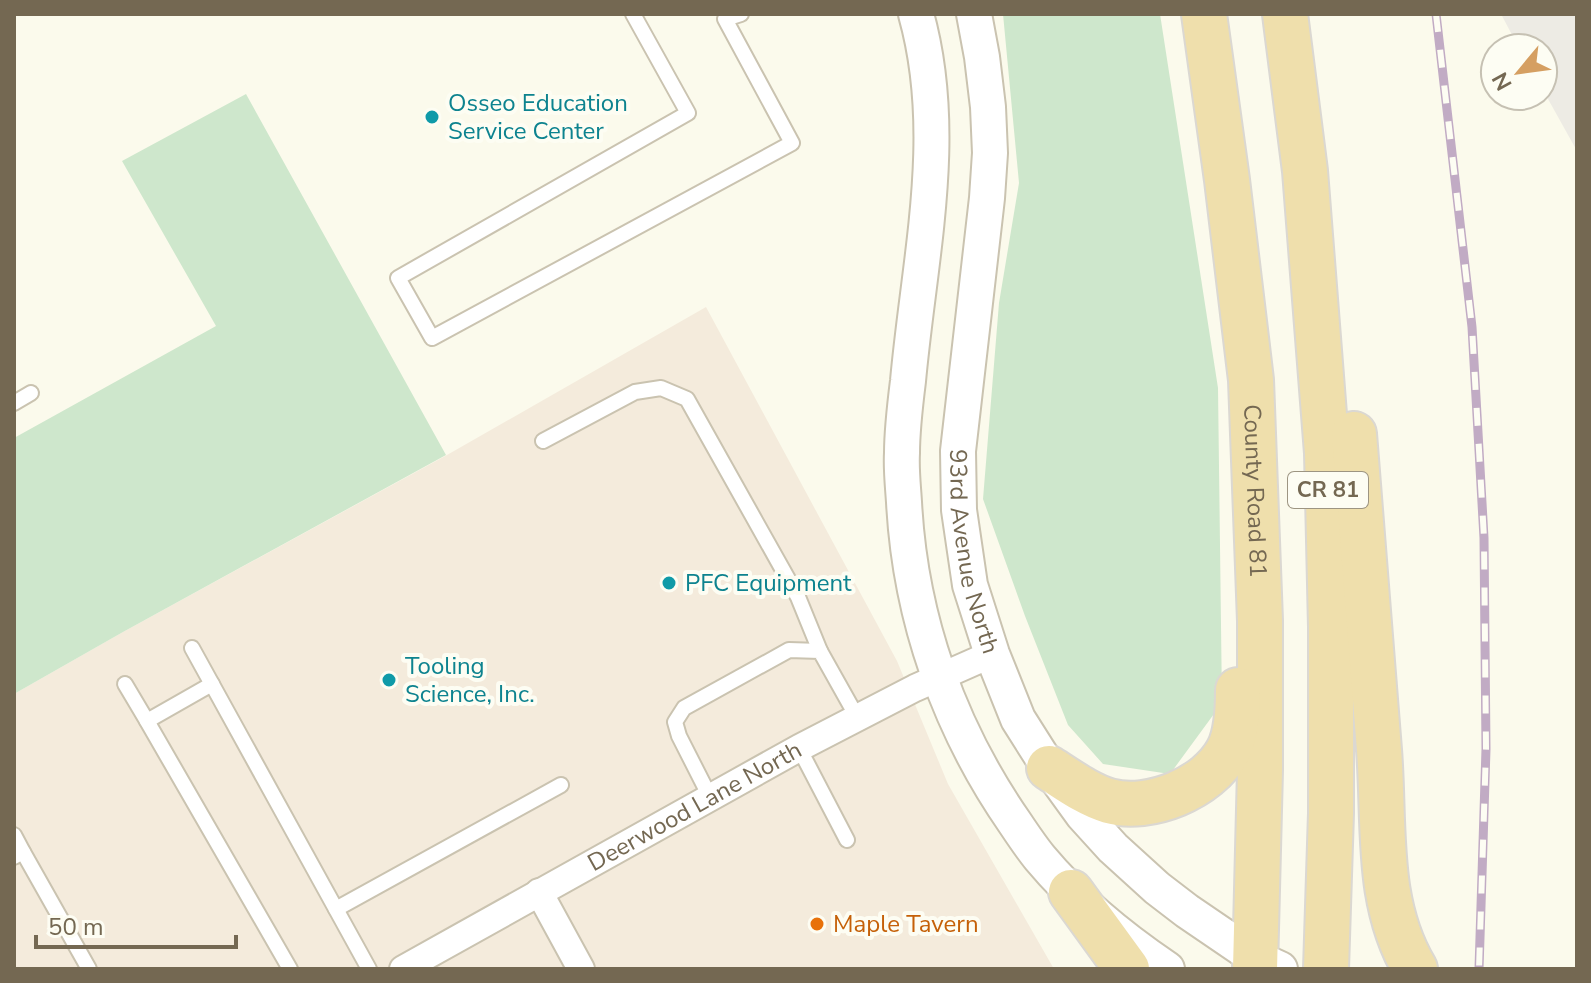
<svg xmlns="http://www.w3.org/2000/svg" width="1591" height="983" viewBox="0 0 1591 983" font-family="'Nunito Sans',sans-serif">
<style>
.commercial{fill:#f4ebdc}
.industrial{fill:#edebe4}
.green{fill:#cee7cc}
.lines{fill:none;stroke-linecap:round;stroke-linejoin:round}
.service-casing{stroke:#cac3b0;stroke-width:18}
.minor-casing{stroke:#cac3b0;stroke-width:30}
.tertiary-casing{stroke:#cac3b0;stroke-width:38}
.trunk-casing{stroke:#dbd8d2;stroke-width:48}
.service{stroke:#fff;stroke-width:14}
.minor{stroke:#fff;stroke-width:26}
.tertiary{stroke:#fff;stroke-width:34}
.trunk{stroke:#efdfac;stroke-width:44}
.rail-casing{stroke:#c1abc4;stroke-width:9}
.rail{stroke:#fdfdf3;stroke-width:6;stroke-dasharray:18;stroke-linecap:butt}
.culture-dot{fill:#0f9aa8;stroke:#fdfdf3;stroke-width:3}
.food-dot{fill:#e8710a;stroke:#fdfdf3;stroke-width:3}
.labels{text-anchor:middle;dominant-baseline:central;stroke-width:8;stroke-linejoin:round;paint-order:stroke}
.shield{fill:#fdfdf3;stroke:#9d9582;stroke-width:2}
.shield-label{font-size:22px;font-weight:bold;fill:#746852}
.culture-label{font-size:24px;fill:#0d838f;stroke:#fdfdf3;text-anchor:start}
.street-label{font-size:24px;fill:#746852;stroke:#fdfdf3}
.food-label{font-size:24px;fill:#c56008;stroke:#fdfdf3;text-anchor:start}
</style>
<rect width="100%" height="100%" fill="#fbfaec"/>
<!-- commercial -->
<polygon class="commercial" points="706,307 897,661 948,784 1054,969 14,969 14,694 123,632 447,455"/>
<!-- industrial -->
<polygon class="industrial" points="1501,14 1577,14 1577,151 1543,90 1543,48 1519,48"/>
<!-- green -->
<g class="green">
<polygon points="1003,14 1160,14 1218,388 1222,703 1170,774 1103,764 1068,725 1025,616 983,499 999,303 1019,183"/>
<polygon points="246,94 446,455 123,632 14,694 14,438 216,326 122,161"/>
</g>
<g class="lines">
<defs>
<g id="service">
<polyline points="633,14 688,113 398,278 432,338 792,143 725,19 741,14"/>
<polyline points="14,403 31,393"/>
<polyline points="543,441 635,392 661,388 687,399 798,597 820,651"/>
<polyline points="192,648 369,969"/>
<polyline points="125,684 147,721 212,684"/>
<polyline points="147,721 290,969"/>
<polyline points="799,748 847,840"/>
<polyline points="710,797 679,736 675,722 684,708 789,650 820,651 857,717"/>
<polyline points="14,835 23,852 14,857"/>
<polyline points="23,852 89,969"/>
<polyline points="336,909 561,785"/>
</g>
<g id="minor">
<polyline points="539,892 581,969"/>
<path id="s1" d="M403,969L799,748L915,688L992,654"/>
</g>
<g id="tertiary">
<path d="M916,14C950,135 919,259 908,381C905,405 902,429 902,453C901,469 903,486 904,502C910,618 949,728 1015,823C1023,835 1031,847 1040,858C1076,901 1121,938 1167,969"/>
<path id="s2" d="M974,14L982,57L988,107L990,153L987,198L958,451L959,510L970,585L992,654L1018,719L1049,768L1083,815L1113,848L1157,888L1187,911L1256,958L1280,969"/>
</g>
<g id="trunk">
<path id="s3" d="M1204,14L1227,180L1251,380L1260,621V770L1255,969"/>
<polyline points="1285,14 1305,171 1327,453 1331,627 1331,813 1326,969"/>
<path d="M1354,434C1362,540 1371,645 1379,750C1385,825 1375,902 1415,969"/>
<path d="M1049,768C1068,780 1088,795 1109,801C1150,812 1208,788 1228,751C1237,734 1238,708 1238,690"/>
<polyline points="1071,892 1127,969"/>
</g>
</defs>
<!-- service casing -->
<use href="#service" class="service-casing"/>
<!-- minor casing -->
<use href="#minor" class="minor-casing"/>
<!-- tertiary casing -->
<use href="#tertiary" class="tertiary-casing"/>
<!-- trunk casing -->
<use href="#trunk" class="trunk-casing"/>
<!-- service -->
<use href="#service" class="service"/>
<!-- minor -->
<use href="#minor" class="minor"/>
<!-- tertiary -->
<use href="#tertiary" class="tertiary"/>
<!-- trunk -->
<use href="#trunk" class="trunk"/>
<defs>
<polyline id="rail" points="1436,14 1472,327 1484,538 1486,749 1479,969"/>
</defs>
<!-- rail casing -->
<use href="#rail" class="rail-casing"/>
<!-- rail -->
<use href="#rail" class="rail"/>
</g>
<!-- markers -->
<g class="culture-dot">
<circle cx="432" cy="117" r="8"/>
<circle cx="669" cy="583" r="8"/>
<circle cx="389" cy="680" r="8"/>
</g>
<circle class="food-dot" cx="817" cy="924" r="8"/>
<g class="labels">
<!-- shield labels -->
<rect class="shield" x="1288" y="472" width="80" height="36" rx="6"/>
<g class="shield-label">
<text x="1328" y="490">CR 81</text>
</g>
<!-- culture labels -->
<g class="culture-label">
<text x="448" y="103">Osseo Education<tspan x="448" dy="28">Service Center</tspan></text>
<text x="685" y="583">PFC Equipment</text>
<text x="405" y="666">Tooling<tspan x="405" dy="28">Science, Inc.</tspan></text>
</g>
<!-- street labels -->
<g class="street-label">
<text stroke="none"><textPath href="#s3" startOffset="480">County Road 81</textPath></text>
<text stroke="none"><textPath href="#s2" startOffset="542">93rd Avenue North</textPath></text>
<text stroke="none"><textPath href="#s1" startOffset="334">Deerwood Lane North</textPath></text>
</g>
<!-- food labels -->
<g class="food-label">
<text x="833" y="924">Maple Tavern</text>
</g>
</g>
<!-- border -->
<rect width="1591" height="983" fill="none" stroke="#746852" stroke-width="32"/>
<!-- north arrow -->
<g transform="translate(1519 72) rotate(241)"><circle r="38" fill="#fdfdf3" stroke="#c6c1b3" stroke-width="2"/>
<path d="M0-6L14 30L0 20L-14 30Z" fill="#d59f61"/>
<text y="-12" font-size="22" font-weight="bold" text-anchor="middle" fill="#746852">N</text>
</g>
<!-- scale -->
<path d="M36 935v12h200v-12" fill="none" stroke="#746852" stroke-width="4"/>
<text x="48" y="935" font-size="24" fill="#746852" stroke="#fdfdf3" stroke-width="6" paint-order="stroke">50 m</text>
</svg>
